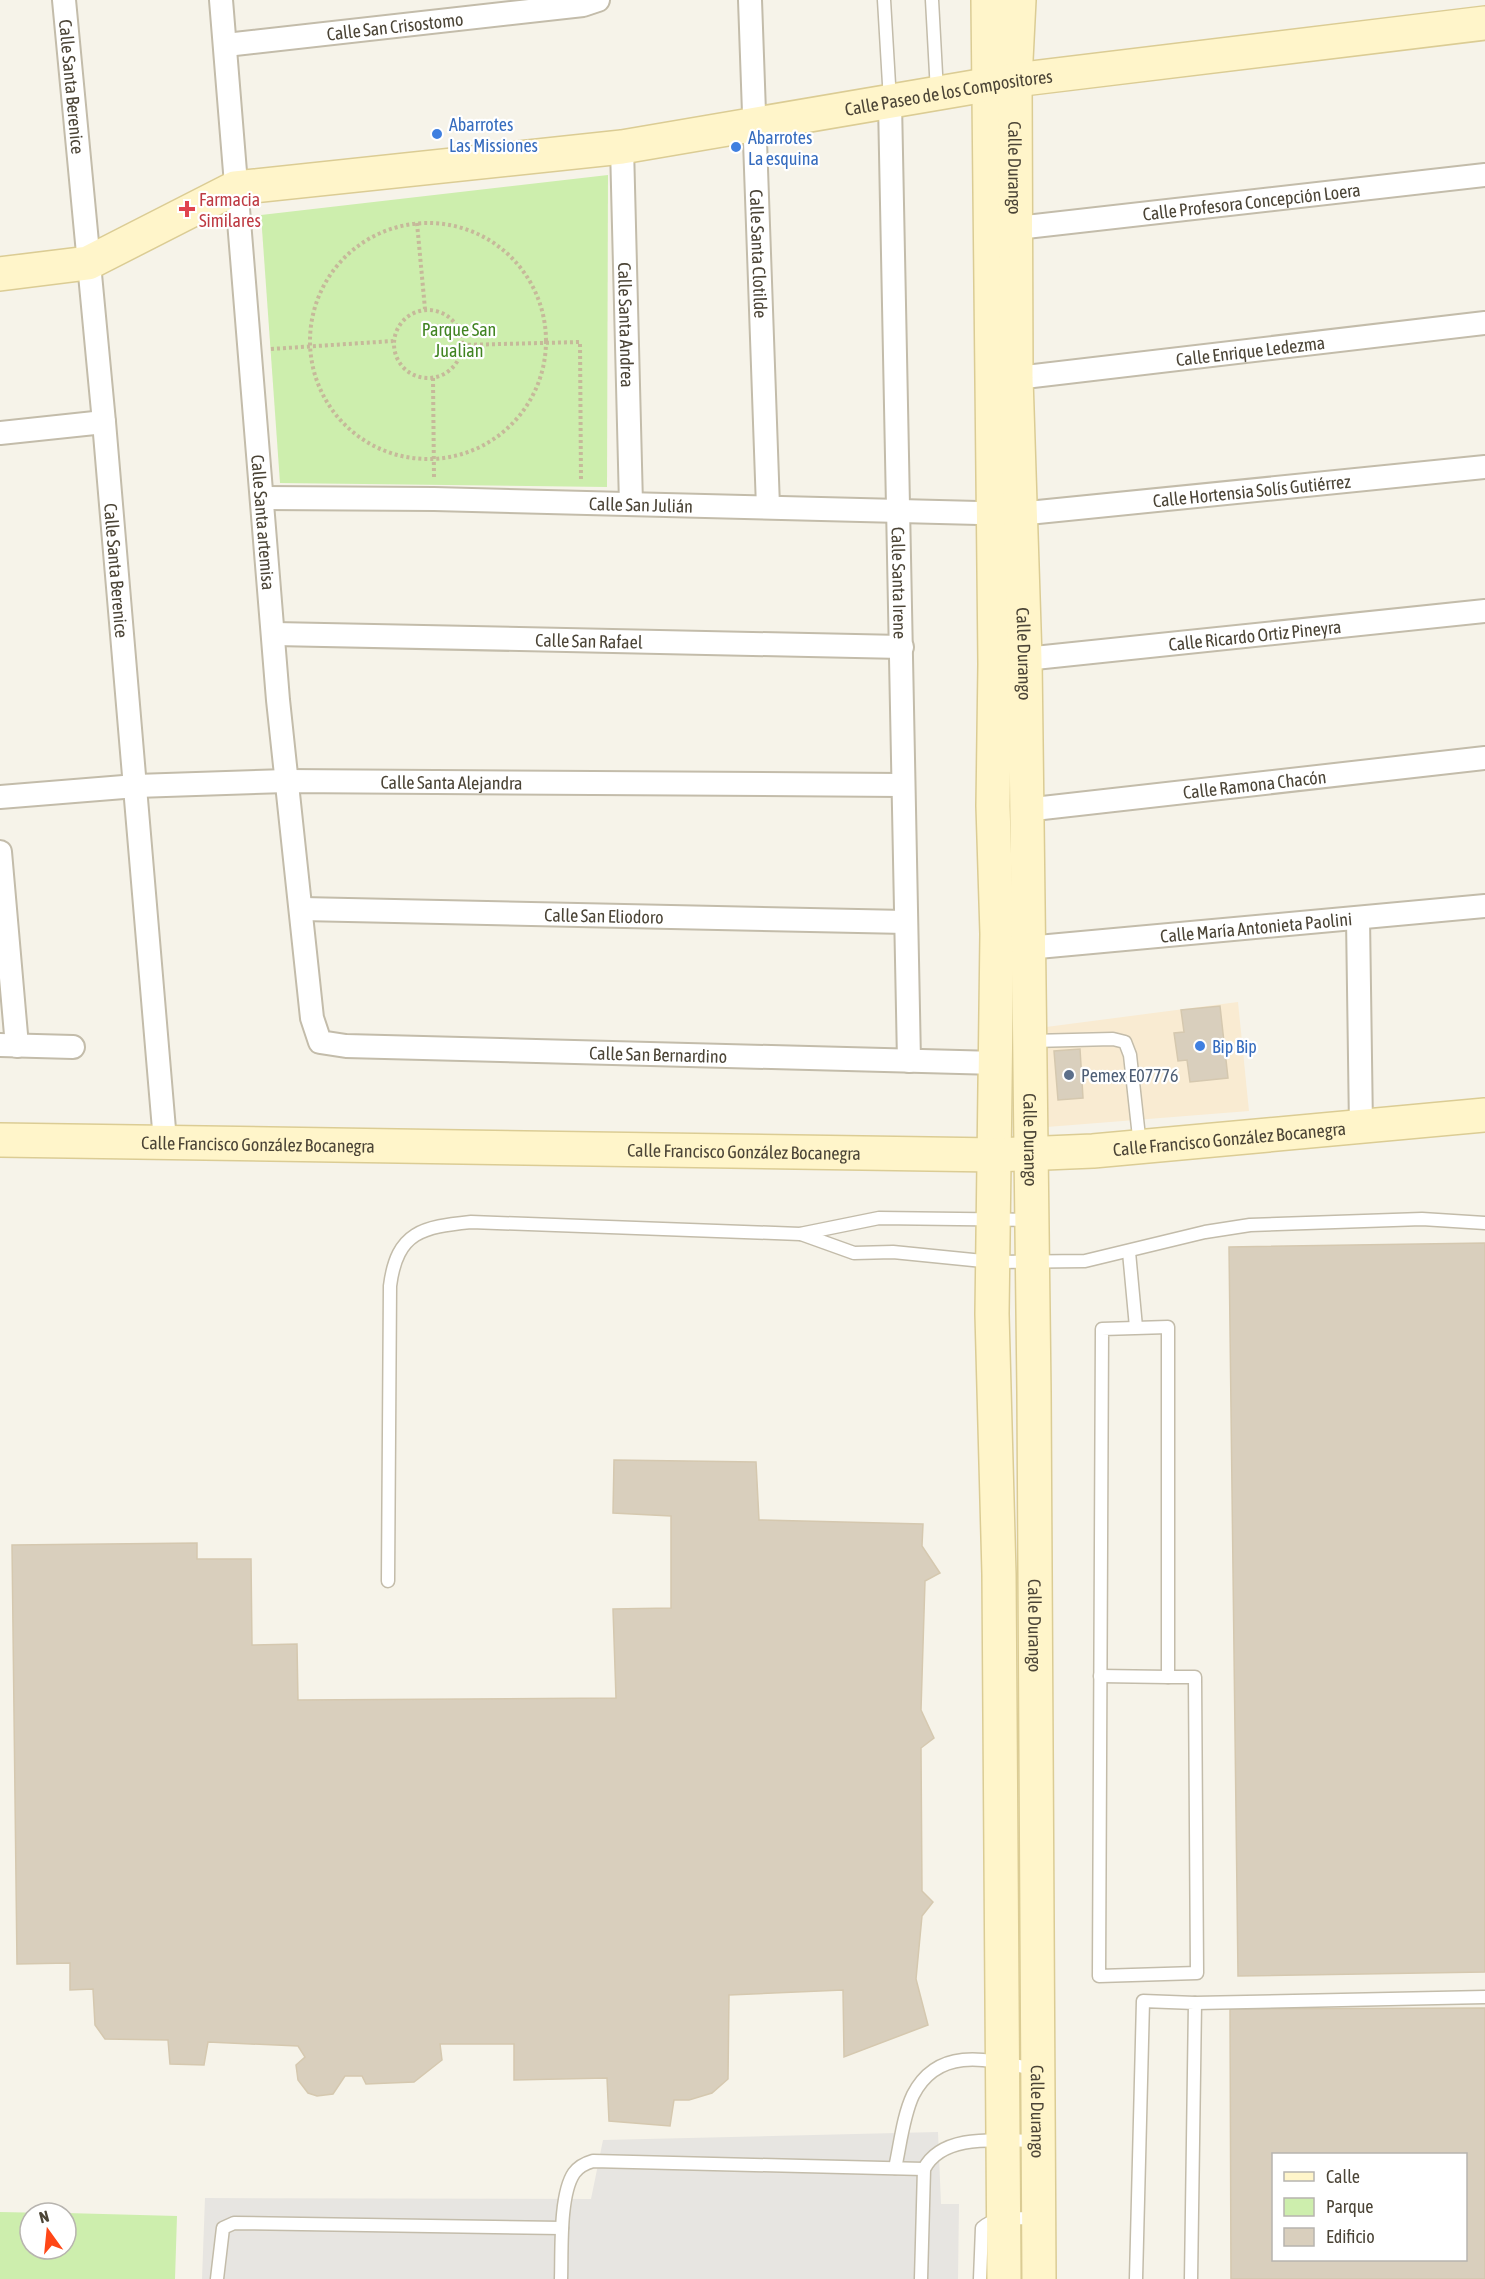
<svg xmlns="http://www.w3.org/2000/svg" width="1485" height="2279" viewBox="0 0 1485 2279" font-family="'Asap Condensed',sans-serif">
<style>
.commercial{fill:#f9ebd2}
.green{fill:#cdeead}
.parking{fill:#e7e5e1}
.building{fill:#d9cfbd;stroke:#d5c8af;stroke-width:1.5;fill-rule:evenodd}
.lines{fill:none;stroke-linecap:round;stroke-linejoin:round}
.lane-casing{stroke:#c3bcaa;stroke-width:15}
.street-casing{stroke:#c3bcaa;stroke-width:26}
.secondary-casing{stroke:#dbcc94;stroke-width:36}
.path{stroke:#c6b99a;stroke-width:4;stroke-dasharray:3 3;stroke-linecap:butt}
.lane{stroke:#fff;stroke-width:12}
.street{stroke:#fff;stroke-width:22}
.secondary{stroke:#fff5ca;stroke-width:33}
.shop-dot{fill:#3f7fe0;stroke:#fff;stroke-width:2}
.health-dot{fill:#e0444e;stroke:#fff;stroke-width:2}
.service-dot{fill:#5c6f8a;stroke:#fff;stroke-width:2}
.labels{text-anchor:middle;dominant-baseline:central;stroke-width:4.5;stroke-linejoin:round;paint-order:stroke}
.street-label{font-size:18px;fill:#4b4436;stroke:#fff}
.shop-label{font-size:18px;fill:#366cbe;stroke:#fff;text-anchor:start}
.health-label{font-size:18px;fill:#be3a42;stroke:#fff;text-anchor:start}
.park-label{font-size:18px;fill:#418422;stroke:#fff}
.service-label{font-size:18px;fill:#4e5e75;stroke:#fff;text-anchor:start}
</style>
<rect width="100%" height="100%" fill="#f6f3e9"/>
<!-- commercial -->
<polygon class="commercial" points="1238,1002 1249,1111 1047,1127 1046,1027"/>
<!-- green -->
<g class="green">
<polygon points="608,175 607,487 280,483 261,215"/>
<polygon points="0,2212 49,2213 30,2213 30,2249 66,2249 66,2213 177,2216 175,2279 0,2279"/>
</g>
<!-- parking -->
<polygon class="parking" points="938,2132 941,2204 959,2204 958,2279 202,2279 205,2198 591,2199 603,2140"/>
<!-- building -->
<g class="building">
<polygon points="1220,1006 1228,1078 1190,1082 1187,1060 1178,1061 1174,1033 1184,1032 1181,1010"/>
<polygon points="1080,1049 1083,1098 1058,1100 1054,1051"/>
<polygon points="1485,1243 1485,1972 1238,1976 1229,1247"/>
<polygon points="614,1460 756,1462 759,1520 923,1524 922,1546 940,1573 925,1581 921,1710 934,1738 921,1748 922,1891 933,1902 922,1916 916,1979 928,2025 844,2057 843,1990 729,1995 728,2079 712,2093 689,2100 674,2100 670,2126 609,2121 607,2078 514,2080 514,2044 440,2044 442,2060 414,2082 366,2084 362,2076 345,2076 333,2094 317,2096 308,2093 298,2080 296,2065 305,2057 298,2046 208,2042 204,2065 170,2064 168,2040 105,2039 95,2025 93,1989 70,1990 70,1963 17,1964 12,1545 197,1543 197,1559 251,1559 252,1645 297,1644 298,1700 616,1698 613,1609 671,1608 671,1516 613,1513"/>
<path d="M1485,2008V2279H1231L1230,2009ZM1274,2154H1466V2260H1274Z"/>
</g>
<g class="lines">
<defs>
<g id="lane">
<polyline points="884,0 890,101"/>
<polyline points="932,0 937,92"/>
<polyline points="1032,1041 1113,1039 1125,1042 1130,1055 1140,1146"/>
<polyline points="801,1234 854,1253 893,1252 993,1262 1085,1261 1205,1232 1250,1225 1422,1219 1485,1223"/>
<polyline points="1129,1252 1136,1327"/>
<polygon points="1168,1327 1168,1677 1195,1677 1197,1973 1099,1976 1102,1329"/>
<path d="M388,1581L390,1286C397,1231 423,1227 471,1222L800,1234L879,1218L1030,1220"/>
<polyline points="1100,1676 1168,1677"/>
<polyline points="1195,2003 1485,1997"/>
<path d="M895,2168C900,2146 903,2116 913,2095C939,2044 991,2060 1037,2070"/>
<polyline points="217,2279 223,2228 234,2223 562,2228"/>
<path d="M561,2279C562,2253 559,2195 574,2173C579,2166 586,2163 593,2161L924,2169"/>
<path d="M921,2279L924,2169C943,2132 1001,2141 1037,2141"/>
<path d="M980,2279L982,2228C996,2215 1019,2219 1038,2218"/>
<polyline points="1136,2279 1143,2001 1195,2003 1191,2279"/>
</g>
<g id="street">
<path id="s1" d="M64,0L104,422L165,1141"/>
<path id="s2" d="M221,0L278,700L312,1018L320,1042L346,1046L997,1063"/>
<path id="s3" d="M750,0L768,507"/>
<path id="s4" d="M226,45L583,5L598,0"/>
<path id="s5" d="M890,103L909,1061"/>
<path id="s6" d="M622,147L631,504"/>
<path id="s7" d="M1017,228L1485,175"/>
<path id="s8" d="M1016,378L1485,323"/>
<polyline points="0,433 104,422"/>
<path id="s9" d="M263,498L434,499L1018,514L1485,467"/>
<path id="s10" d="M275,634L902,647"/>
<path id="s11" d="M1025,659L1485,611"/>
<path id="s12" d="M0,797L136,786L286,781L902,785"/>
<path id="s13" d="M1025,810L1485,758"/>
<polyline points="0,852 17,1046"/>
<path id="s14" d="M302,909L906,922"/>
<polyline points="1358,918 1361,1127"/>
<path id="s15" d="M1027,948L1485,906"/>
<polyline points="0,1045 73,1047"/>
</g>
<g id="secondary">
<polyline points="988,0 995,664 993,806 997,934 992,1314 999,1574 1004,2279"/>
<path id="s16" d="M1019,0L1015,80L1016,378L1025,659L1034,1392L1039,2279"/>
<path id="s17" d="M0,274L88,263L235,188L622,147L1015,80L1485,23"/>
<path id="s18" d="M0,1140L996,1155L1093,1151L1485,1115"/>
</g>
</defs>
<!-- lane casing -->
<use href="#lane" class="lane-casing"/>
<!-- street casing -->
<use href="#street" class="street-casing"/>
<!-- secondary casing -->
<use href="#secondary" class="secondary-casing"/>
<!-- path -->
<g class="path">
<circle cx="428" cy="341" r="118"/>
<polyline points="417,223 425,309"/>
<circle cx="428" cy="344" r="34"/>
<polyline points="462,345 580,342 581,482"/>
<polyline points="271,349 393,341"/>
<polyline points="433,378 434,478"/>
</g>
<!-- lane -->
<use href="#lane" class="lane"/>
<!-- street -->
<use href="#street" class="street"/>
<!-- secondary -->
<use href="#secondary" class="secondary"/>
</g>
<!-- markers -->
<g class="shop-dot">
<circle cx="437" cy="134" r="6"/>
<circle cx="736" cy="147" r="6"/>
<circle cx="1200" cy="1046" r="6"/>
</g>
<path class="health-dot" d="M184 200h6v6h6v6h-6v6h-6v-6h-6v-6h6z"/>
<circle class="service-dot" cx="1069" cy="1075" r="6"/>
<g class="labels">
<!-- street labels -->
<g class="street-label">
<text stroke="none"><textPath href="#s4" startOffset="170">Calle San Crisostomo</textPath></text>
<text stroke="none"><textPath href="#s1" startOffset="87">Calle Santa Berenice</textPath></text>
<text stroke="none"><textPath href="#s17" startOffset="974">Calle Paseo de los Compositores</textPath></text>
<text stroke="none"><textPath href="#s16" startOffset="168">Calle Durango</textPath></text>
<text stroke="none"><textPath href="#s7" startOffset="236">Calle Profesora Concepción Loera</textPath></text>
<text stroke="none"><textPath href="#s3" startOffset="254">Calle Santa Clotilde</textPath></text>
<text stroke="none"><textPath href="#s6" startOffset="178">Calle Santa Andrea</textPath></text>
<text stroke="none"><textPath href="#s8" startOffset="236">Calle Enrique Ledezma</textPath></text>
<text stroke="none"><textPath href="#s9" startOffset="990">Calle Hortensia Solís Gutiérrez</textPath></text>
<text stroke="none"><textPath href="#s9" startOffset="378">Calle San Julián</textPath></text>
<text stroke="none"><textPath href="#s2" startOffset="524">Calle Santa artemisa</textPath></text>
<text stroke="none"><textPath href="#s1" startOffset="573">Calle Santa Berenice</textPath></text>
<text stroke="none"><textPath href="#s5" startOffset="480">Calle Santa Irene</textPath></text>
<text stroke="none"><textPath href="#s11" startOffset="231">Calle Ricardo Ortiz Pineyra</textPath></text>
<text stroke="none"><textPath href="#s10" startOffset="314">Calle San Rafael</textPath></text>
<text stroke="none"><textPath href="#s16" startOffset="654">Calle Durango</textPath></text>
<text stroke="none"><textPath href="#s12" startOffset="452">Calle Santa Alejandra</textPath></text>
<text stroke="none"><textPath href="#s13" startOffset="231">Calle Ramona Chacón</textPath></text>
<text stroke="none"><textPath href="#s14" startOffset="302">Calle San Eliodoro</textPath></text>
<text stroke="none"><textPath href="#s15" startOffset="230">Calle María Antonieta Paolini</textPath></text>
<text stroke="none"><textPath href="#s2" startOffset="1386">Calle San Bernardino</textPath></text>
<text stroke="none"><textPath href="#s16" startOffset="1140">Calle Durango</textPath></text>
<text stroke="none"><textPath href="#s18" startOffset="1230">Calle Francisco González Bocanegra</textPath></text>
<text stroke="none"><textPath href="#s18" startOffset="258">Calle Francisco González Bocanegra</textPath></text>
<text stroke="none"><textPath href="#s18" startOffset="744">Calle Francisco González Bocanegra</textPath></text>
<text stroke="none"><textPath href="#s16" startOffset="1626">Calle Durango</textPath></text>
<text stroke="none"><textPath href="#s16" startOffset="2112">Calle Durango</textPath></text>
</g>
<!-- shop labels -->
<g class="shop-label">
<text x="449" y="124">Abarrotes<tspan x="449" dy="21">Las Missiones</tspan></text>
<text x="748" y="137">Abarrotes<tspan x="748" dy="21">La esquina</tspan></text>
<text x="1212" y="1046">Bip Bip</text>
</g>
<!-- health labels -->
<g class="health-label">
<text x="199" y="199">Farmacia<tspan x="199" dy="21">Similares</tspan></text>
</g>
<!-- park labels -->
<g class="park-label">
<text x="459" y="329">Parque San<tspan x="459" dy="21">Jualian</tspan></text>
</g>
<!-- service labels -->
<g class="service-label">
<text x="1081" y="1075">Pemex E07776</text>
</g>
</g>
<!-- legend -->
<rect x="1272" y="2153" width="195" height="108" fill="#ffffff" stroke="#b7b4af" stroke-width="1.5"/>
<rect x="1284" y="2172" width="30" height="9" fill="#fff5ca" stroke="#b7b4af" stroke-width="1.5"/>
<text x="1326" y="2183" font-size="18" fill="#4b4436">Calle</text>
<rect x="1284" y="2198" width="30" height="18" fill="#cdeead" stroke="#b7b4af" stroke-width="1.5"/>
<text x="1326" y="2213" font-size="18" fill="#4b4436">Parque</text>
<rect x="1284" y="2228" width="30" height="18" fill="#d9cfbd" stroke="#b7b4af" stroke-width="1.5"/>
<text x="1326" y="2243" font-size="18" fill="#4b4436">Edificio</text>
<!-- north arrow -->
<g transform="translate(48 2231) rotate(345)"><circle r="28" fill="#ffffff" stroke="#b7b4af" stroke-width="1.5"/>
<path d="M0-4.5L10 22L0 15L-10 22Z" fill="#ff4717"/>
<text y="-9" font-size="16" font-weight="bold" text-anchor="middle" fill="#4b4436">N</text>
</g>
</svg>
